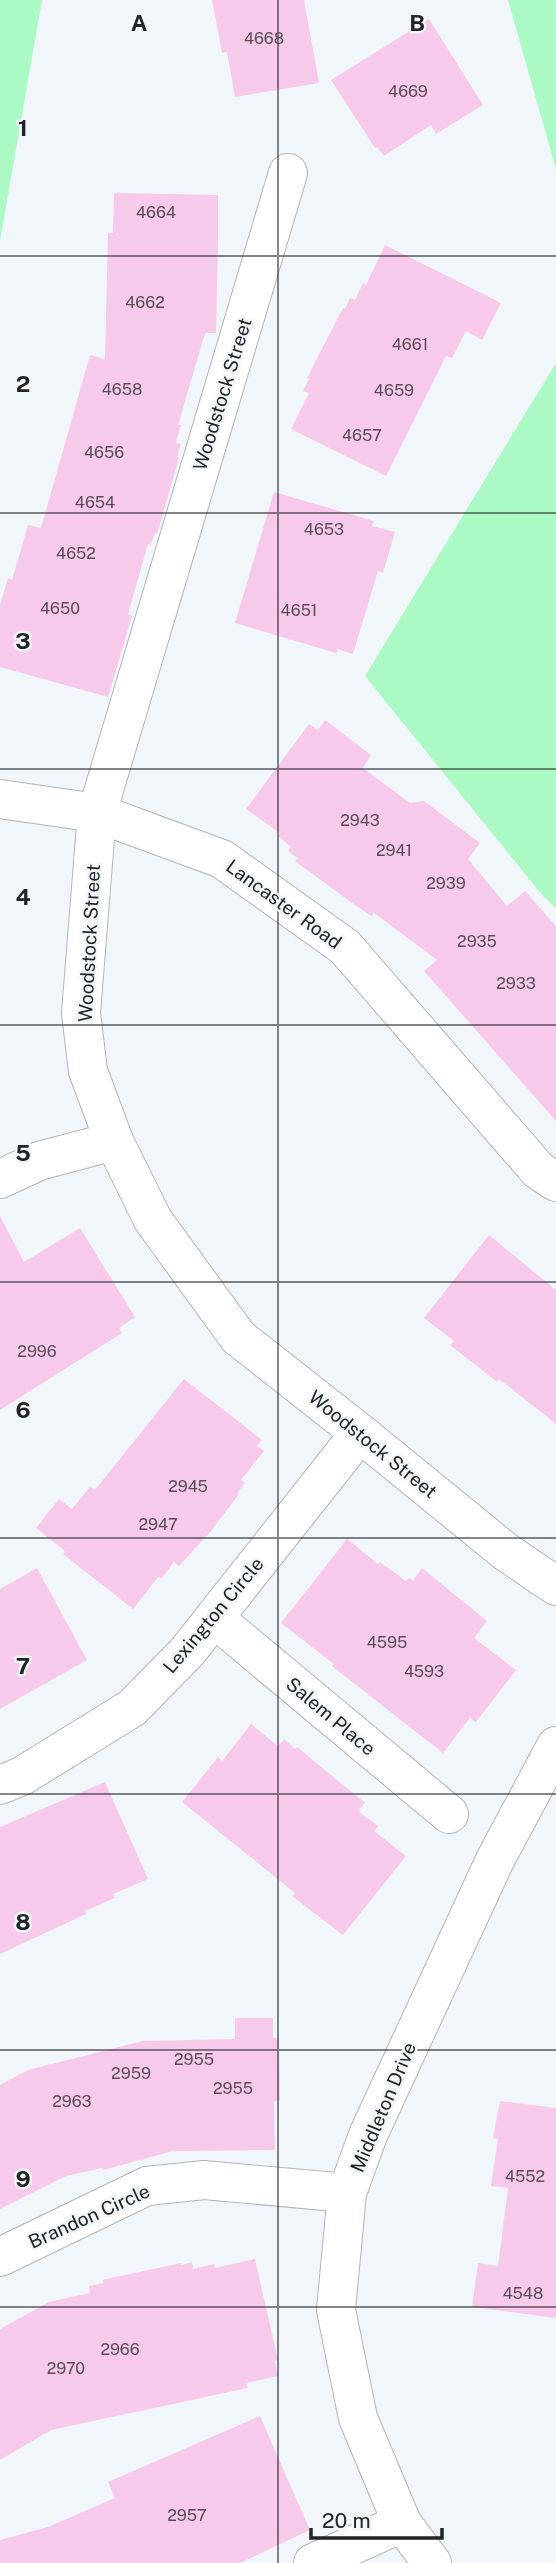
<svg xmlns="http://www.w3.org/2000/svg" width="556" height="2563" viewBox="0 0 556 2563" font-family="'Public Sans',sans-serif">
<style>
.green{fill:#abfac5}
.building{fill:#f7caeb}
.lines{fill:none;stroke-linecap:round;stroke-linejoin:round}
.street-casing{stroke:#b1b6ba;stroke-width:40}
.street{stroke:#fff;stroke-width:38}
.grid{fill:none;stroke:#212325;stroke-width:2;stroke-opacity:0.55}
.labels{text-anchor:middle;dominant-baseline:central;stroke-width:5;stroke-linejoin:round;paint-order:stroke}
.number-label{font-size:16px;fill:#564d56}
.street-label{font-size:19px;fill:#212325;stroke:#f1f6fb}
.grid-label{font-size:23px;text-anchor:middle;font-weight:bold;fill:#212325;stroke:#f1f6fb;stroke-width:5;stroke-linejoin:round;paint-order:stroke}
</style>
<rect width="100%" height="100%" fill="#f1f6fb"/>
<!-- green -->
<g class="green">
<polygon points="0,0 42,0 0,241"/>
<polygon points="508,0 556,0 556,169"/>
<polygon points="556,363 556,908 543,896 365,676"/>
</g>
<!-- building -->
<g class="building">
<polygon points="212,0 304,0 319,83 235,97 227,52 222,53"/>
<polygon points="429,19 483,105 436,134 431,125 384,156 377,147 375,148 331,80"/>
<polygon points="114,193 218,195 218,239 216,333 205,333 178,425 181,425 176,443 181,444 177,457 179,458 157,534 155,533 151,545 148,544 128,614 132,616 108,697 0,667 0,605 8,578 12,580 28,525 41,528 90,355 105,359 108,233 113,233"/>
<polygon points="385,245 501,303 482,340 466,331 452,358 446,356 386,476 291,429 309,393 303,391 309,379 307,378 343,308 345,309 350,298 355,300 363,283 366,285"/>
<polygon points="274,492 374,521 372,526 395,532 383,573 378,571 353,654 338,649 336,653 235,623"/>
<polygon points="325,720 371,755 363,768 410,803 424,801 480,843 468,859 507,906 525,891 556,926 556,1121 424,971 437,960 374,913 372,916 359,908 295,861 298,858 288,851 291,847 278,836 280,833 246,809 309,724 318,730"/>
<polygon points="0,1216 24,1262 80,1228 135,1317 119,1328 122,1333 0,1410"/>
<polygon points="489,1235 556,1290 556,1424 499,1379 497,1382 450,1345 454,1341 424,1318"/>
<polygon points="184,1379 262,1440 257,1446 264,1451 241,1480 245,1483 237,1493 239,1494 211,1531 179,1566 174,1562 161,1579 159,1576 133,1609 63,1554 66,1552 36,1528 59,1499 72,1509 90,1487 95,1490"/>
<polygon points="347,1539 378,1564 380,1562 406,1581 409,1578 413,1581 422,1568 487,1621 474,1638 516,1670 476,1722 470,1718 443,1753 332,1666 334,1664 281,1623"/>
<polygon points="37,1568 87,1660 0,1709 0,1589"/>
<polygon points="251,1724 278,1746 284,1739 295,1749 297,1747 365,1803 358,1811 378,1826 374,1831 406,1856 343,1935 292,1896 295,1893 182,1802 218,1757 222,1761"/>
<polygon points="105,1782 148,1879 113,1894 115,1898 85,1911 86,1914 0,1954 0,1827"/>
<polygon points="235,2018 273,2018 273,2038 279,2038 280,2100 274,2101 275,2150 173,2151 103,2170 102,2168 66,2176 0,2209 0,2085 28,2070 143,2041 235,2039"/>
<polygon points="500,2101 556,2108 556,2318 472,2307 478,2263 498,2266 508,2188 491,2186 498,2139 493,2138"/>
<polygon points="255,2259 278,2360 275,2361 278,2376 246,2383 248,2388 51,2430 0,2460 0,2329 49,2302 90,2293 89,2286 104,2283 102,2280 181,2263 181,2265 192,2262 193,2269 214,2264 215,2268"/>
<polygon points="260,2416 310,2530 240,2563 0,2563 0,2540 48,2527 115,2498 108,2482"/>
</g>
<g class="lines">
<defs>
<g id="street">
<polyline points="288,173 97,813 81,1013 88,1071 114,1141 153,1220 238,1337 360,1433 506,1552 556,1586"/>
<polyline points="0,799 97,813 222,859 345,947 538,1170 556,1182"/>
<polyline points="0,1179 39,1161 114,1141"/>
<polyline points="214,1618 449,1814"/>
<polyline points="0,1785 22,1776 132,1708 187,1652 360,1433"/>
<polyline points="0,2257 147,2186 204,2180 347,2193"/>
<polyline points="313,2563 402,2523"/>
<polyline points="432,2563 402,2523 358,2418 336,2310 347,2193 368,2135 495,1860 556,1746"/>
</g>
</defs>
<!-- street casing -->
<use href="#street" class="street-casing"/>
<!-- street -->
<use href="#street" class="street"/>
</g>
<!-- grid -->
<path class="grid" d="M278,0V2563M0,256H556M0,513H556M0,769H556M0,1025H556M0,1282H556M0,1538H556M0,1794H556M0,2050H556M0,2307H556"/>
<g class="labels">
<!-- number labels -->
<g class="number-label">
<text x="264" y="38">4668</text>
<text x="408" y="91">4669</text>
<text x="156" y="212">4664</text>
<text x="145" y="302">4662</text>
<text x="410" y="344">4661</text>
<text x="122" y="389">4658</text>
<text x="394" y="390">4659</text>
<text x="362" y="435">4657</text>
<text x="104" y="452">4656</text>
<text x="95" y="502">4654</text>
<text x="324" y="529">4653</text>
<text x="76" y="553">4652</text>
<text x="60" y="608">4650</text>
<text x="299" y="610">4651</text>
<text x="360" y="820">2943</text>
<text x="394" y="850">2941</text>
<text x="446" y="883">2939</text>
<text x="477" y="941">2935</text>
<text x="516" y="983">2933</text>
<text x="37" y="1351">2996</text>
<text x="188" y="1486">2945</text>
<text x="158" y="1524">2947</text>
<text x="387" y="1642">4595</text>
<text x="424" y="1671">4593</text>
<text x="194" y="2059">2955</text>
<text x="131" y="2073">2959</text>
<text x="233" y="2088">2955</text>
<text x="72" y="2101">2963</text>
<text x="525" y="2176">4552</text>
<text x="523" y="2293">4548</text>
<text x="120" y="2349">2966</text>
<text x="66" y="2368">2970</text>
<text x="187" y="2515">2957</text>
</g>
<!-- street labels -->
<g class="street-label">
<text transform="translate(222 394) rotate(-73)">Woodstock Street</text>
<text transform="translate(284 904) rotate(36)">Lancaster Road</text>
<text transform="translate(89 943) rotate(-87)">Woodstock Street</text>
<text transform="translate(373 1444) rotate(39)">Woodstock Street</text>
<text transform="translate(213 1615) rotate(-50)">Lexington Circle</text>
<text transform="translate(331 1716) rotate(40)">Salem Place</text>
<text transform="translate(383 2107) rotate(-67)">Middleton Drive</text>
<text transform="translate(89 2216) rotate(-24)">Brandon Circle</text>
</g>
</g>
<g class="grid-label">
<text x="139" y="31">A</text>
<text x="417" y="31">B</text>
<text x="23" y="136">1</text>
<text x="23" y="392">2</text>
<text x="23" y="649">3</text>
<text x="23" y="905">4</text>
<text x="23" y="1161">5</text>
<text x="23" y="1418">6</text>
<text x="23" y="1674">7</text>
<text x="23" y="1930">8</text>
<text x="23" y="2187">9</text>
</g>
<!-- scale -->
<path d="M311 2528v10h131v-10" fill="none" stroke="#212325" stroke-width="3.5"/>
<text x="322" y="2528" font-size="21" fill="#212325" stroke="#f1f6fb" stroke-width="5" paint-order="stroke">20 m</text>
</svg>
